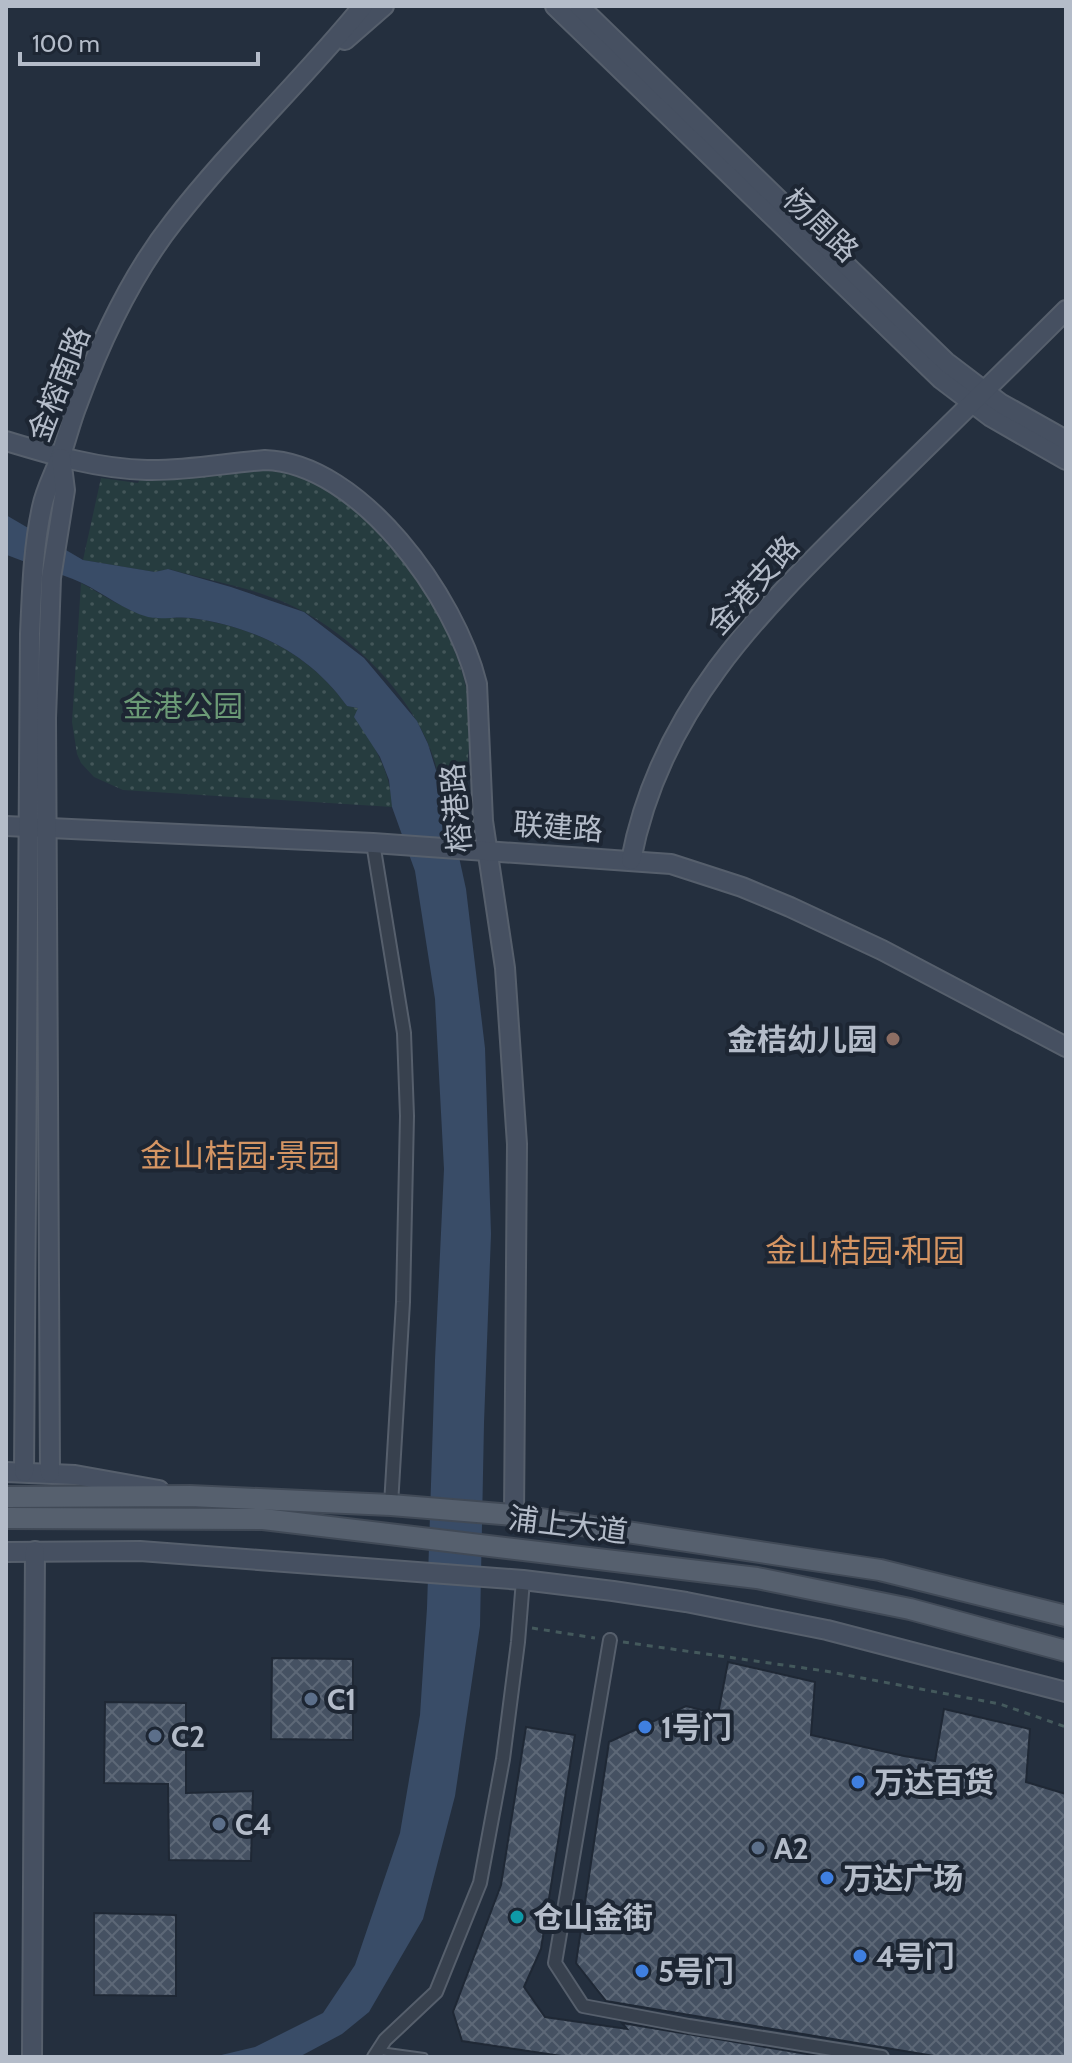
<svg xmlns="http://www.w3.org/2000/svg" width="1072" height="2063" viewBox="0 0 1072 2063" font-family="Cabin,'Noto Sans SC',sans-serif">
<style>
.park{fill:url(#park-dots)}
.water{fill:#394c67}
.building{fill:url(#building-cross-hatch);stroke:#1f2835;stroke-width:2}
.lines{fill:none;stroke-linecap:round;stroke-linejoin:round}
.lane-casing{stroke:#565f6c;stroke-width:10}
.street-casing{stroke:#565f6c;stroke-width:16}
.secondary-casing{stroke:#565f6c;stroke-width:22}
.primary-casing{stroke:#414a57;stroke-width:24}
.path{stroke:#44595c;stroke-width:3;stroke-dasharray:6 6;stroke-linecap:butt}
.lane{stroke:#38414e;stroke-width:6}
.street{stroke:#38414e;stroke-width:12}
.secondary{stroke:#465061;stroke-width:18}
.primary{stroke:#56606e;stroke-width:20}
.education-dot{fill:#8d6e63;stroke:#1d2633;stroke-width:3}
.service-dot{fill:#5c6f8a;stroke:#1d2633;stroke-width:3}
.shop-dot{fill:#3f7fe0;stroke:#1d2633;stroke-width:3}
.culture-dot{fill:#0f9aa8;stroke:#1d2633;stroke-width:3}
.labels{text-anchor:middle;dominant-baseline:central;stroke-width:8;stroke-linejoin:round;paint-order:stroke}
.street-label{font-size:30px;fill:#b4bcc9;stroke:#1d2633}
.park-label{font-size:30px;fill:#6b9a76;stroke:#1d2633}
.poi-label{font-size:30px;font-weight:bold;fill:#b4bcc9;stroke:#1d2633;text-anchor:start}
.neighbourhood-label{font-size:32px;fill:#d59563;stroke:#1d2633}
</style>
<defs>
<pattern id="park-dots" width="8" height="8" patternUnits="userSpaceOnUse" patternTransform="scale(2)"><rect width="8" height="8" fill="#263c3f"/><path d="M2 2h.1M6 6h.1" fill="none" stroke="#435659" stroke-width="1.8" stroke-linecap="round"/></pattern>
<pattern id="building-cross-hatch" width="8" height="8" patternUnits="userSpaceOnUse" patternTransform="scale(2)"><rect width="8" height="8" fill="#455162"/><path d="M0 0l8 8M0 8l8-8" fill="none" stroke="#5d6877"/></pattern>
</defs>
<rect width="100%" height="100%" fill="#242f3e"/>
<!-- park -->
<g class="park">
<path d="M269,467C367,484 462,619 471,715C473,728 469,744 468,757C466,778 465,799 466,819L450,816C443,792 437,764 427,741C402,684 342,627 286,603C249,587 207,580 169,569L155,572L83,560L101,478L138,483L142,475H215Z"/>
<path d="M81,583C100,593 127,611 147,616C161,620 176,616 190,618C255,627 309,653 347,706L359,708L355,717C374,745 391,772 392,807L123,790L94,777L81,763L77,754L72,722Z"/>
</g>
<!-- water -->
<path class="water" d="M6,515L83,560L155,572L168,569L231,587L304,612L364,658L417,721L428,744L450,816L466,889L485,1048L491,1234L484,1423L480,1626L455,1796L423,1919L369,2012L342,2034L299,2057H213L255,2047L323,2013L355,1965L400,1833L420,1715L427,1608L435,1360L444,1169L435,999L415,871L392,807L389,780L380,757L354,717L358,708L347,706C309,653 255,627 191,618C177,616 162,620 148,617C125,611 103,593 82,583C58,572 31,565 7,555Z"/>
<!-- building -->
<g class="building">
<polygon points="272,1658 353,1659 353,1740 271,1739"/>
<polygon points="728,1662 815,1682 811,1735 904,1756 935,1761 944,1709 1030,1729 1026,1782 1066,1794 1066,2057 940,2057 606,2001 576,1963 609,1742 686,1706 718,1714"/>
<polygon points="105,1702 186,1703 186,1793 253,1791 251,1861 169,1860 168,1784 104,1783"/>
<polygon points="526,1727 575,1735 541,1949 524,1987 545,2017 627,2029 622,2023 825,2057 568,2057 462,2041 453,2012 501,1885"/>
<polygon points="94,1913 176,1915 176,1996 94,1995"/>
</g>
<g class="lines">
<defs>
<polyline id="lane" points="380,2051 424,2057"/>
<g id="street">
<polyline points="373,843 404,1033 407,1116 403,1302 391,1505"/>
<polyline points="610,1640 555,1963 583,2006 689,2026 882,2057"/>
<polyline points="374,2057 385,2040 436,1992 480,1883 503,1759 518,1642 523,1580"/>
</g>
<g id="secondary">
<polyline points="555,6 941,379 991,417 1066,460"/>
<polyline points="579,6 946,362 1000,403 1066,440"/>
<polyline points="345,40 384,6"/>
<path d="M6,441C52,455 99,469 147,470C186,471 226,463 265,460C361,463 456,598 477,684L483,821L505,968L517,1144L514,1515"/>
<polyline points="6,826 373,843 671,864 742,887 790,907 882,950 1066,1047"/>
<path d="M631,860C661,703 767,605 875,498C939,435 1003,373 1066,310"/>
<polyline points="6,1472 75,1475 159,1490"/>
<path d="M24,1472L30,634C32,591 33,548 42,507C46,488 55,473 61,455C67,438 71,420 78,403C101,340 133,273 174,221C233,145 303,80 363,6"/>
<polyline points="50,1473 46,718 51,578 65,490 61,458"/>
<polyline points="6,1552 140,1551 523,1580 613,1591 686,1602 827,1630 1066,1692"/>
<polyline points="32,2057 35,1551"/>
</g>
<g id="primary">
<polyline points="6,1497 190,1496 391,1505 514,1515 880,1570 1066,1616"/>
<polyline points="6,1518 263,1519 757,1578 910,1609 1066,1651"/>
</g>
</defs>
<!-- lane casing -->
<use href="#lane" class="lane-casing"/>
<!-- street casing -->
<use href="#street" class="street-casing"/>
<!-- secondary casing -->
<use href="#secondary" class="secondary-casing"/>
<!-- primary casing -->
<use href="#primary" class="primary-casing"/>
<!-- path -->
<g class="path">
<polyline points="532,1628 595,1638"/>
<polyline points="623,1642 825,1671 1000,1704 1066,1727"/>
</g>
<!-- lane -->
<use href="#lane" class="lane"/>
<!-- street -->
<use href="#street" class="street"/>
<!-- secondary -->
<use href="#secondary" class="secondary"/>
<!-- primary -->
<use href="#primary" class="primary"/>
</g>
<!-- markers -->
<circle class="education-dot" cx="893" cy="1039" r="8"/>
<g class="service-dot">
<circle cx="311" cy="1699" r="8"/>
<circle cx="155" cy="1736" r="8"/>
<circle cx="219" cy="1824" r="8"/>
<circle cx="758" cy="1848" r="8"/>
</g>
<g class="shop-dot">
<circle cx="645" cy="1727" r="8"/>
<circle cx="858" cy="1782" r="8"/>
<circle cx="827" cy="1878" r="8"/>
<circle cx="860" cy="1956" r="8"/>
<circle cx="642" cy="1971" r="8"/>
</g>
<circle class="culture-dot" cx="517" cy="1917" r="8"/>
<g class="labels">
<!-- street labels -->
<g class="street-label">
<text transform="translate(821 225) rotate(44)">杨周路</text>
<text transform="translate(59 384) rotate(-69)">金榕南路</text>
<text transform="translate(753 585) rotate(-48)">金港支路</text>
<text transform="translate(456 808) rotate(-95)">榕港路</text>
<text transform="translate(558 827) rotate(4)">联建路</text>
<text transform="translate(568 1525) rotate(7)">浦上大道</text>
</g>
<!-- park labels -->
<g class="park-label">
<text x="183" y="706">金港公园</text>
</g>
<!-- poi labels -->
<g class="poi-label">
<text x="877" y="1039" text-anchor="end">金桔幼儿园</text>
<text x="327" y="1699">C1</text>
<text x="661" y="1727">1号门</text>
<text x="171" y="1736">C2</text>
<text x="874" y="1782">万达百货</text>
<text x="235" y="1824">C4</text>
<text x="774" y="1848">A2</text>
<text x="843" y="1878">万达广场</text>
<text x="533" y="1917">仓山金街</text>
<text x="876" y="1956">4号门</text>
<text x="658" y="1971">5号门</text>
</g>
<!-- neighbourhood labels -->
<g class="neighbourhood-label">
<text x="240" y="1155">金山桔园·景园</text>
<text x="865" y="1250">金山桔园·和园</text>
</g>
</g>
<!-- border -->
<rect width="1072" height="2063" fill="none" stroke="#b4bcc9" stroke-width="16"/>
<!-- scale -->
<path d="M20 52v12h238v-12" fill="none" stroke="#b4bcc9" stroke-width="4"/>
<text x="32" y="52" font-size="24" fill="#b4bcc9" stroke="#1d2633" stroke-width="6" paint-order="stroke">100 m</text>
</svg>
